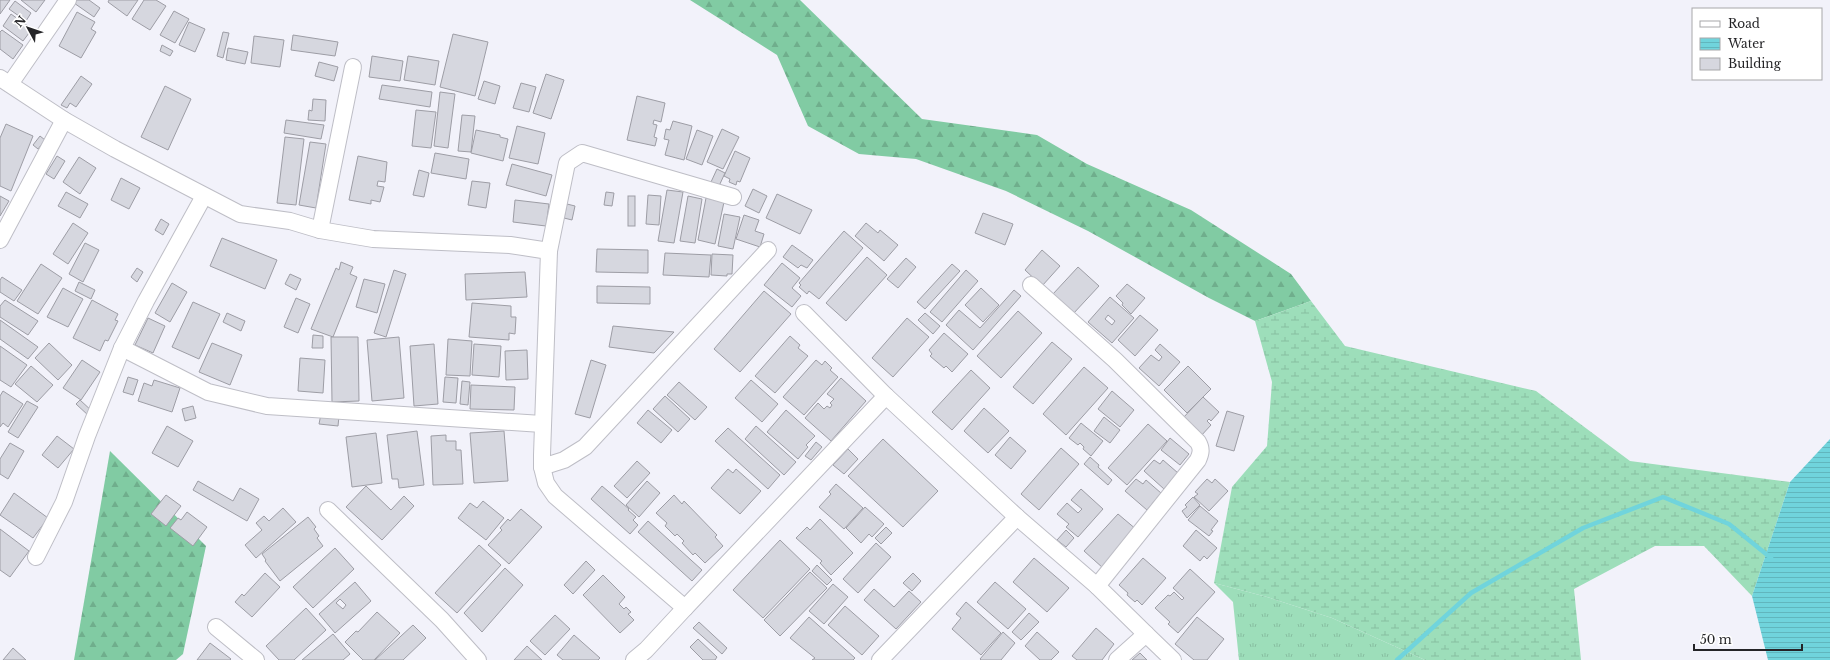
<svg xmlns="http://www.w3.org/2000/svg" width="1830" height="660" viewBox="0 0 1830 660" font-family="'Libre Baskerville',serif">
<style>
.grass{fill:url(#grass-tufts)}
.forest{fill:url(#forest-firs)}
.wetland{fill:url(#wetland-marsh)}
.water{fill:url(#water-rules)}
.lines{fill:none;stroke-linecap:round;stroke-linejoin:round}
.stream{stroke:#70d4dc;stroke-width:4.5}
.building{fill:#d6d7df;stroke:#9d9da5;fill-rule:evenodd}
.minor-casing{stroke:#bebec6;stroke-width:18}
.minor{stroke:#fff;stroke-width:16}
</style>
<defs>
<pattern id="grass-tufts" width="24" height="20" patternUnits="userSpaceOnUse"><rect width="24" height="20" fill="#9ddeba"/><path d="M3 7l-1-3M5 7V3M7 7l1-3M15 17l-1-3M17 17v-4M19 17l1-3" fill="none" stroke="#87bea0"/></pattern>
<pattern id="forest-firs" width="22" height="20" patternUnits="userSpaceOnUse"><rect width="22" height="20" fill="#81cba3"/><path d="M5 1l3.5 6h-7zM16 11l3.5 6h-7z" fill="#6fae8c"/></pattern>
<pattern id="wetland-marsh" width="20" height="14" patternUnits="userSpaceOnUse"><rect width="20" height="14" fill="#9ddeba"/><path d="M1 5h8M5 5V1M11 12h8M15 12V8" fill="none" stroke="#87bea0"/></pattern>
<pattern id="water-rules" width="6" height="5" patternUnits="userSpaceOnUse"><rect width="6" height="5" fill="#70d4dc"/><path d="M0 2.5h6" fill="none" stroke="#61b6bd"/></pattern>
</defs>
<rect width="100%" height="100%" fill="#f2f2fa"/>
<!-- grass -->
<polygon class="grass" points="1214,583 1267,597 1332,618 1425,660 1239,660 1233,602"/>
<!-- forest -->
<g class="forest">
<polygon points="690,0 800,0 922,119 1037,135 1087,164 1191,210 1291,274 1311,301 1255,321 1209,298 1088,231 1006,191 916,159 859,154 808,126 777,55"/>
<polygon points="110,451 206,546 183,654 176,660 74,660"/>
</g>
<!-- wetland -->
<polygon class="wetland" points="1311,301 1345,346 1536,391 1630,461 1790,482 1752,596 1704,546 1655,546 1574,589 1581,660 1425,660 1332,618 1267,597 1214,583 1232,487 1267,446 1272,382 1255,321"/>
<!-- water -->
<polygon class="water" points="1830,439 1830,660 1768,660 1752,596 1790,482"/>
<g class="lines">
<!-- stream -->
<polyline class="stream" points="1397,660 1471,593 1583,528 1663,497 1729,524 1771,558"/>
</g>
<!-- building -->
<g class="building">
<polygon points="0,0 10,0 0,14"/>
<polygon points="21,0 45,0 36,12"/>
<polygon points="77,0 89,0 100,8 94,17 74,3"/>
<polygon points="109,0 138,0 127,16 108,2"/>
<polygon points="144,0 156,0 166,6 150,30 132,19"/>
<polygon points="15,1 31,13 26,21 9,9"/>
<polygon points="174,11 189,19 175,43 160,35"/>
<polygon points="77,12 95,22 91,29 96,32 81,58 59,46"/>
<polygon points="11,14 32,29 23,41 3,26"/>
<polygon points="189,22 205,29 195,52 179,45"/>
<polygon points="2,30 23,45 13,59 0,49 0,32"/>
<polygon points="223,32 229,33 223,58 217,56"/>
<polygon points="453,34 488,42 475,96 440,87"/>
<polygon points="293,35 338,42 335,56 291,50"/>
<polygon points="254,36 284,40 280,67 251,63"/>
<polygon points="162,45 173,51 170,56 160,51"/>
<polygon points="228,48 248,52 245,64 226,60"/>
<polygon points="372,56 403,61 400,81 369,77"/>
<polygon points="408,56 439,61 435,85 404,80"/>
<polygon points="319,62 338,67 334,81 315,76"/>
<polygon points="546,74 564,80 551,119 533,113"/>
<polygon points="81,76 92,84 76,107 70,103 67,108 61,105"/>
<polygon points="484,81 500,86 495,104 478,99"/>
<polygon points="521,83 536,87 529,112 513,108"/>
<polygon points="382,85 432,92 430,107 379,99"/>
<polygon points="165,86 191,99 168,150 141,137"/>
<polygon points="440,92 455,94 448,148 434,146"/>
<polygon points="637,96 665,103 661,122 654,120 653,124 657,125 654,137 657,138 655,146 627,140"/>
<polygon points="313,99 326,100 325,121 308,120 309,110 312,111"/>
<polygon points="416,110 436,112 431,148 412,146"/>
<polygon points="462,115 475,116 471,152 458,151"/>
<polygon points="286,120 324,125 321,139 284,133"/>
<polygon points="673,121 692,126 684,160 665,155 669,140 664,139 666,129 670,130"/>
<polygon points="6,124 33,136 11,191 0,186 0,138"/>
<polygon points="517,126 545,133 538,164 509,158"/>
<polygon points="722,129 739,137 723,169 707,162"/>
<polygon points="476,130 500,135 500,137 508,139 503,161 471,153"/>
<polygon points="697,130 713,136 702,165 686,159"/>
<polygon points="40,136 45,140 38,149 33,145"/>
<polygon points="285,137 304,139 296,205 277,203"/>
<polygon points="310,142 326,144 316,208 299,205"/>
<polygon points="735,151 750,158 740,182 737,181 736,185 729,182 730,179 724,176"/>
<polygon points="435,153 469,159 466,179 431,173"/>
<polygon points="57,156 65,161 54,179 46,174"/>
<polygon points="358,156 387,162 385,182 378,181 377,186 384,187 380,202 371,200 371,204 349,200"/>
<polygon points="79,157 96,168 80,194 63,182"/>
<polygon points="512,164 552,175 546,196 506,185"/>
<polygon points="717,169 725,173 719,186 711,182"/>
<polygon points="419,170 429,173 424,197 413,195"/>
<polygon points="121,178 140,188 129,209 111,200"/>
<polygon points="472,181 490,183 486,208 468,205"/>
<polygon points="753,189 767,196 759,213 745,206"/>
<polygon points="667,190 683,192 674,243 658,241"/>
<polygon points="66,192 88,204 80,218 58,206"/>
<polygon points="606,192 614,193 612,206 604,205"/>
<polygon points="777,194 812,210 800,234 766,218"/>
<polygon points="648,195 661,196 659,225 646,224"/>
<polygon points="0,196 9,201 0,216"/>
<rect x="628" y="196" width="7" height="30"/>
<polygon points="688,196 702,199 695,243 680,241"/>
<polygon points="706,198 724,202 715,244 698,240"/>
<polygon points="515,200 549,204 546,226 513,222"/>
<polygon points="567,204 575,206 572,220 564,218"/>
<polygon points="983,213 1013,224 1005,245 975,233"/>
<polygon points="724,214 740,217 733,249 718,246"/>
<polygon points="744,215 759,220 755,231 764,234 760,247 736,239"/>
<polygon points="161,219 169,224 163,235 155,230"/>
<polygon points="73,223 88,233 68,264 53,254"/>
<polygon points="866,223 878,233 880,230 898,245 884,261 855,236"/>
<polygon points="844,231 863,248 819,299 809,291 807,294 799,287 801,285 799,283"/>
<polygon points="222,238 277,260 265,289 210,266"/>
<polygon points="85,243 99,250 83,282 69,274"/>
<polygon points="792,245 813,260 807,268 801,265 798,268 783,257"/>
<polygon points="597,249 648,250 648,273 596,272"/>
<polygon points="1042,250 1060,266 1042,286 1025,270"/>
<polygon points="665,253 711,255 709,277 663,275"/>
<polygon points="712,254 733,255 732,274 727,274 727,276 711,275"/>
<polygon points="867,257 887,275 846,321 826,303"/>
<polygon points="906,258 916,267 898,288 887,279"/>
<polygon points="341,262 353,267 350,274 357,277 333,337 311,329 336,268 339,270"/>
<polygon points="782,263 800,278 792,288 801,296 792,307 764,285"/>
<polygon points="41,264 62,278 38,314 17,301"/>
<polygon points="952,264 960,271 925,309 917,302"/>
<polygon points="1078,267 1099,286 1073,314 1053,294"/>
<polygon points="137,268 143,272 137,282 131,277"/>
<polygon points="394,270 406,274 386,337 374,333"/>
<polygon points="966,270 978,281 942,322 930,312"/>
<polygon points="525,272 527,297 466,300 465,274"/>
<polygon points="290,274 301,279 296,290 285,284"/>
<polygon points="2,277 22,290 14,301 0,292 0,280"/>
<polygon points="364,279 385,284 377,313 356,307"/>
<polygon points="79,282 95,290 91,299 75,291"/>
<polygon points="172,283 187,292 170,322 155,313"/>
<polygon points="1127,284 1145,298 1131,314 1122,305 1123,303 1116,296"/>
<polygon points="597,286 650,287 650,304 597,303"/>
<polygon points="63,288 83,299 68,327 47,317"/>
<polygon points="981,288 999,305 983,322 965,305"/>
<polygon points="1014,290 1021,296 973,350 946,325 959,310 980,328"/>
<polygon points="764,291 791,314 740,372 714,349"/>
<path d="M1110,297L1134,318L1112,343L1088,322ZM1108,315L1115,321L1112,325L1105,319Z"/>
<polygon points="296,298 310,304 298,333 284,327"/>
<polygon points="5,300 38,321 28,335 0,317 0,306"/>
<polygon points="92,300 118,314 115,320 118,321 108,341 105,340 100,351 73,338"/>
<polygon points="193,302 220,314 199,359 172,347"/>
<polygon points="472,303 511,306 511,317 516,317 515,334 509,333 509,340 469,337"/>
<polygon points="1018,311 1042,333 1001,378 977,356"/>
<polygon points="227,313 245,321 241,331 223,322"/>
<polygon points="925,313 940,326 933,334 918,320"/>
<polygon points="1140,315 1158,330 1135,356 1118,340"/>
<polygon points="148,318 165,326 153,353 135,345"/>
<polygon points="907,318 929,337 893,377 872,358"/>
<polygon points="0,320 38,347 28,359 0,339"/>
<polygon points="613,326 674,332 654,353 609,347"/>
<polygon points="944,333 968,354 952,372 946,366 944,368 930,356 932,354 929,350"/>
<polygon points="313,335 323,336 323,348 312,348"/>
<polygon points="790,336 800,345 798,348 808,356 775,393 755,376"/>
<polygon points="331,337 358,337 359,401 332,402"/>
<polygon points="399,337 404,398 372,401 367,340"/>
<polygon points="448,339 472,341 470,376 446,375"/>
<polygon points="1052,342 1072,359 1033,404 1013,387"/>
<polygon points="49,343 72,365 58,380 35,358"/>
<polygon points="212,343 242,355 230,385 199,372"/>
<polygon points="434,344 438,404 414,406 410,346"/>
<polygon points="474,344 501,346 499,377 472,375"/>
<polygon points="1160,344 1180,362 1159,386 1139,368 1151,355 1159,361 1162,357 1155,350"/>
<polygon points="0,346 27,365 11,387 0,380"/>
<polygon points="527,350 528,379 506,380 505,351"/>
<polygon points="300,358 325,360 323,393 298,391"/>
<polygon points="82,360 100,372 81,400 63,388"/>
<polygon points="591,360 606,365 590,418 575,414"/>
<polygon points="816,360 822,365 825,361 832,368 830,370 838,377 804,415 783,397"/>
<polygon points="31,366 53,385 37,402 15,384"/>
<polygon points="1188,366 1211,389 1187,413 1164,390"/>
<polygon points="1084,367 1108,388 1066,435 1043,414"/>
<polygon points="971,370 990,388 952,430 932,412"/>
<polygon points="128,377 138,380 133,395 123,392"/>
<polygon points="445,377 458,378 456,403 443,402"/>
<polygon points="841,378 866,401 831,441 805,418 818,403 824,409 827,406 830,408 832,405 830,403 834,399 827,394"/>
<polygon points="154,380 180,388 172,412 138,401 144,383 152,386"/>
<polygon points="751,380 778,404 762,422 735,398"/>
<polygon points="462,381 470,382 468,405 460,404"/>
<polygon points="679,382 707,407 695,420 667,395"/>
<polygon points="471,385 515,387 514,410 470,409"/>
<polygon points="3,391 23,404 8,427 3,423 0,427 0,396"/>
<polygon points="1112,391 1134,410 1120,427 1098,409"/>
<polygon points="665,396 690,419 678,432 653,409"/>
<polygon points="1203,397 1219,412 1211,421 1209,419 1207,421 1211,425 1200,437 1181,420"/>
<polygon points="80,400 93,412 89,416 76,404"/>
<polygon points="27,401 38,407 18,438 8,432"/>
<polygon points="193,406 196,418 185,421 182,409"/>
<polygon points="984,408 1009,431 988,453 964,431"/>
<polygon points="648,410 672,430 661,443 637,423"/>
<polygon points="786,410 815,436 806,445 808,447 798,459 767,432"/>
<polygon points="1227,411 1244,416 1234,451 1216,446"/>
<polygon points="321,414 339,416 338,426 319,424"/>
<polygon points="1104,417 1120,430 1110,443 1094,431"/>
<polygon points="1081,423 1103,441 1091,456 1083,449 1084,447 1080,443 1078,445 1069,438"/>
<polygon points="1148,424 1167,441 1127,485 1108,468"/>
<polygon points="167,426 193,441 178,467 152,453"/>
<polygon points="756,426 796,462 784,475 745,439"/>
<polygon points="728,428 780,475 768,489 715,441"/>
<polygon points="417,431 424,485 399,488 398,479 392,479 387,435"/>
<polygon points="504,431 508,481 474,483 470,433"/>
<polygon points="376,433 382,483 352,487 346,437"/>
<polygon points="446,435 446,441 456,441 456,450 461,450 463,484 433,485 431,436"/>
<polygon points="57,436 74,449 58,468 42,455"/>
<polygon points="1010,437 1026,451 1011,469 995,455"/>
<polygon points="1170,438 1189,454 1180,465 1161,450"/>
<polygon points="883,439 938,491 903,527 848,476"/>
<polygon points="816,442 822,447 811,460 805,456"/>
<polygon points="10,443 24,451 8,479 0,474 0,459"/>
<polygon points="1061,448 1079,464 1039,510 1021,494"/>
<polygon points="848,449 858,459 844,474 833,465"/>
<polygon points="1090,457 1099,465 1098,467 1112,480 1108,485 1084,464"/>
<polygon points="1154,460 1160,464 1163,460 1178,473 1164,489 1144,471"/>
<polygon points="637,461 650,473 627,498 614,486"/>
<polygon points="728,469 733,473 736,469 761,491 740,514 711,488"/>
<polygon points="1136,479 1143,484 1146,480 1161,493 1147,510 1125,491"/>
<polygon points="1207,479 1212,483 1215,479 1228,491 1209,511 1194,497 1198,494 1195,492"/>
<polygon points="198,481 233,501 240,488 259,499 247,521 193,490"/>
<polygon points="647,481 660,493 639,517 626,505"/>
<polygon points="836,484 863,508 844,529 819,507 831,494 829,492"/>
<polygon points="366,486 391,510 404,496 414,506 382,540 346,507"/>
<polygon points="602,486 629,509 628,510 636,517 633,520 638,525 630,534 591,499"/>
<polygon points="1081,489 1103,509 1078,537 1066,527 1069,524 1057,514 1067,503 1078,513 1082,509 1071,500"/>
<polygon points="14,493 48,518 33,538 0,515"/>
<polygon points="166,495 181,506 166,526 151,514"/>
<polygon points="674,495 682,504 684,501 717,535 715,537 723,546 705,563 695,553 693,555 682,543 684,541 677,534 675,536 665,526 667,523 656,513"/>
<polygon points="1193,497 1200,505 1187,518 1182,511 1187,507 1185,505"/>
<polygon points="483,501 504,518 486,540 458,518 470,503 477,508"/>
<polygon points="1200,506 1218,521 1211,530 1213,531 1209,536 1188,520"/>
<polygon points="865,507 884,524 872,537 869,534 861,543 846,528"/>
<polygon points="283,508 296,522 256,558 245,545 262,530 256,523 264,516 269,521"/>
<polygon points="521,509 542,527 509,564 488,545 502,530 500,528 508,519 510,521"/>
<polygon points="187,512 207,527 193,546 170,528 178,518 181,520"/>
<polygon points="1118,514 1137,530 1103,568 1084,551"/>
<polygon points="308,517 316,527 314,529 319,536 317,538 323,546 280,581 265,561 266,560 262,554"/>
<polygon points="820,519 853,553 831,575 820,563 822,561 796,538 807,527 810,530"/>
<polygon points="648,521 702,570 692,581 638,532"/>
<polygon points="886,527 892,533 881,544 875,538"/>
<polygon points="0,529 29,551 10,577 0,570"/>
<polygon points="1066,530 1074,538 1066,547 1057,540"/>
<polygon points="1196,530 1217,548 1207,559 1204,556 1200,561 1183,546"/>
<polygon points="780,540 810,569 763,618 733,590"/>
<polygon points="876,543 891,557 858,593 843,579"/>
<polygon points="479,545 501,565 457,613 435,593"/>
<polygon points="335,548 354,569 313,608 293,587"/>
<polygon points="1034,558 1069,588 1047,612 1013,582"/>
<polygon points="1143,558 1166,578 1142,605 1137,600 1135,602 1127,595 1128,593 1119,585"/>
<polygon points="586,561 595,570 573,594 564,585"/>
<polygon points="817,565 832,580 827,585 812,571"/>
<polygon points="505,568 523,585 482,632 464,613"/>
<polygon points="1190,569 1215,592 1178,633 1168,624 1170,622 1155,608 1168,595 1170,596 1174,592 1182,600 1184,598 1173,588"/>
<polygon points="810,572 827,588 780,636 764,620"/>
<polygon points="265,573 280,587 252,617 235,602 242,594 244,596"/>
<polygon points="913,573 921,581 912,591 903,583"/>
<polygon points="603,575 625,597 619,604 624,609 626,607 631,612 628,614 634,620 620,633 583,595"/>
<path d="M355,582L371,601L335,633L319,614ZM340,599L346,605L343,609L336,603Z"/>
<polygon points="995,582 1026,609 1008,629 977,602"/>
<polygon points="833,584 848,597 824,624 809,611"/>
<polygon points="874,589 894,607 909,591 921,602 896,629 864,600"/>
<polygon points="966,602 1001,633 981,655 952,629 961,618 956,614"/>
<polygon points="845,606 879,636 862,655 828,625"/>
<polygon points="306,608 326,630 294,660 279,660 266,646"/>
<polygon points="377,612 400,633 374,660 363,660 345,642 356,631 358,632"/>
<polygon points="1029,613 1039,622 1021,640 1012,632"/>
<polygon points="555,615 570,629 545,655 530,641"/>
<polygon points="809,617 855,658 853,660 812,660 815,658 790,638"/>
<polygon points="1197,617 1224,639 1207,660 1194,660 1175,644"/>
<polygon points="699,622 727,648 722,654 693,628"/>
<polygon points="413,625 426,638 403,660 375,660"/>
<polygon points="1096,628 1114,644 1102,660 1077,660 1072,656"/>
<polygon points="1003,632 1015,643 1001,660 981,660 980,659"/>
<polygon points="1037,632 1059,652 1051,660 1040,660 1025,646"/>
<polygon points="333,634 350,654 343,660 302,660"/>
<polygon points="574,635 600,658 598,660 563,660 557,655"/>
<polygon points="698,639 717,657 715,660 703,660 690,647"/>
<polygon points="210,643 231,659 230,660 197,660"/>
<polygon points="527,646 542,660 514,660"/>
<polygon points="13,648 26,660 3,660"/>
<polygon points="1140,653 1147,660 1132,660"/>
</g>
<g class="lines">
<defs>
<g id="minor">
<polyline points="0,78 64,120 115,149 240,214 290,221 320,230 373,239 510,245 549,251 542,455 542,467 546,483 555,496 685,608 646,650 634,660"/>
<polyline points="10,84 68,0"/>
<polyline points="320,230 353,67"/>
<polyline points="0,240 64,120"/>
<polyline points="549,251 567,163 582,153 733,197"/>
<path d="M1031,285L1115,360L1198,442C1202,449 1201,453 1198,460L1097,586"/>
<polyline points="804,313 886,396 1017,517 1097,586 1146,634 1117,660"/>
<polyline points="122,348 208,392 267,406 542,424"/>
<polyline points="542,467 564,460 585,447 768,250"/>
<polyline points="328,510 442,620 478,660"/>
<polyline points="36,557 64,502 87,436 122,348 146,301 204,196"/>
<polyline points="685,608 886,396"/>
<polyline points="216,627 256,660"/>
<polyline points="1146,634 1173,660"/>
<polyline points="880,660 1017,517"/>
</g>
</defs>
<!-- minor casing -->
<use href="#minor" class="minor-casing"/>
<!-- minor -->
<use href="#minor" class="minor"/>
</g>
<!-- legend -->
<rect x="1692" y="8" width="130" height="72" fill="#ffffff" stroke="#a7a7a9"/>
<rect x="1700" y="21" width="20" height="6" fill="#ffffff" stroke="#a7a7a9"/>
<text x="1728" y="28" font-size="12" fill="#242427">Road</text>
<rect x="1700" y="38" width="20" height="12" fill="url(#water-rules)" stroke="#a7a7a9"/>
<text x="1728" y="48" font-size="12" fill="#242427">Water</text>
<rect x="1700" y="58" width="20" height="12" fill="#d6d7df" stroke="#a7a7a9"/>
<text x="1728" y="68" font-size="12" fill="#242427">Building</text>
<!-- north arrow -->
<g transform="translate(28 28) rotate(310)" stroke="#ffffff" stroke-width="3" paint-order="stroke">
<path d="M0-3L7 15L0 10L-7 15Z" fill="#242427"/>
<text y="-6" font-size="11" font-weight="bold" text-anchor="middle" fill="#242427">N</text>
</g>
<!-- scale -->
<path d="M1694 644v6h108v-6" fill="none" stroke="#242427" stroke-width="2"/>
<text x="1700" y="644" font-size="12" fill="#242427" stroke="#ffffff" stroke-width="3" paint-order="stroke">50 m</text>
</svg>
